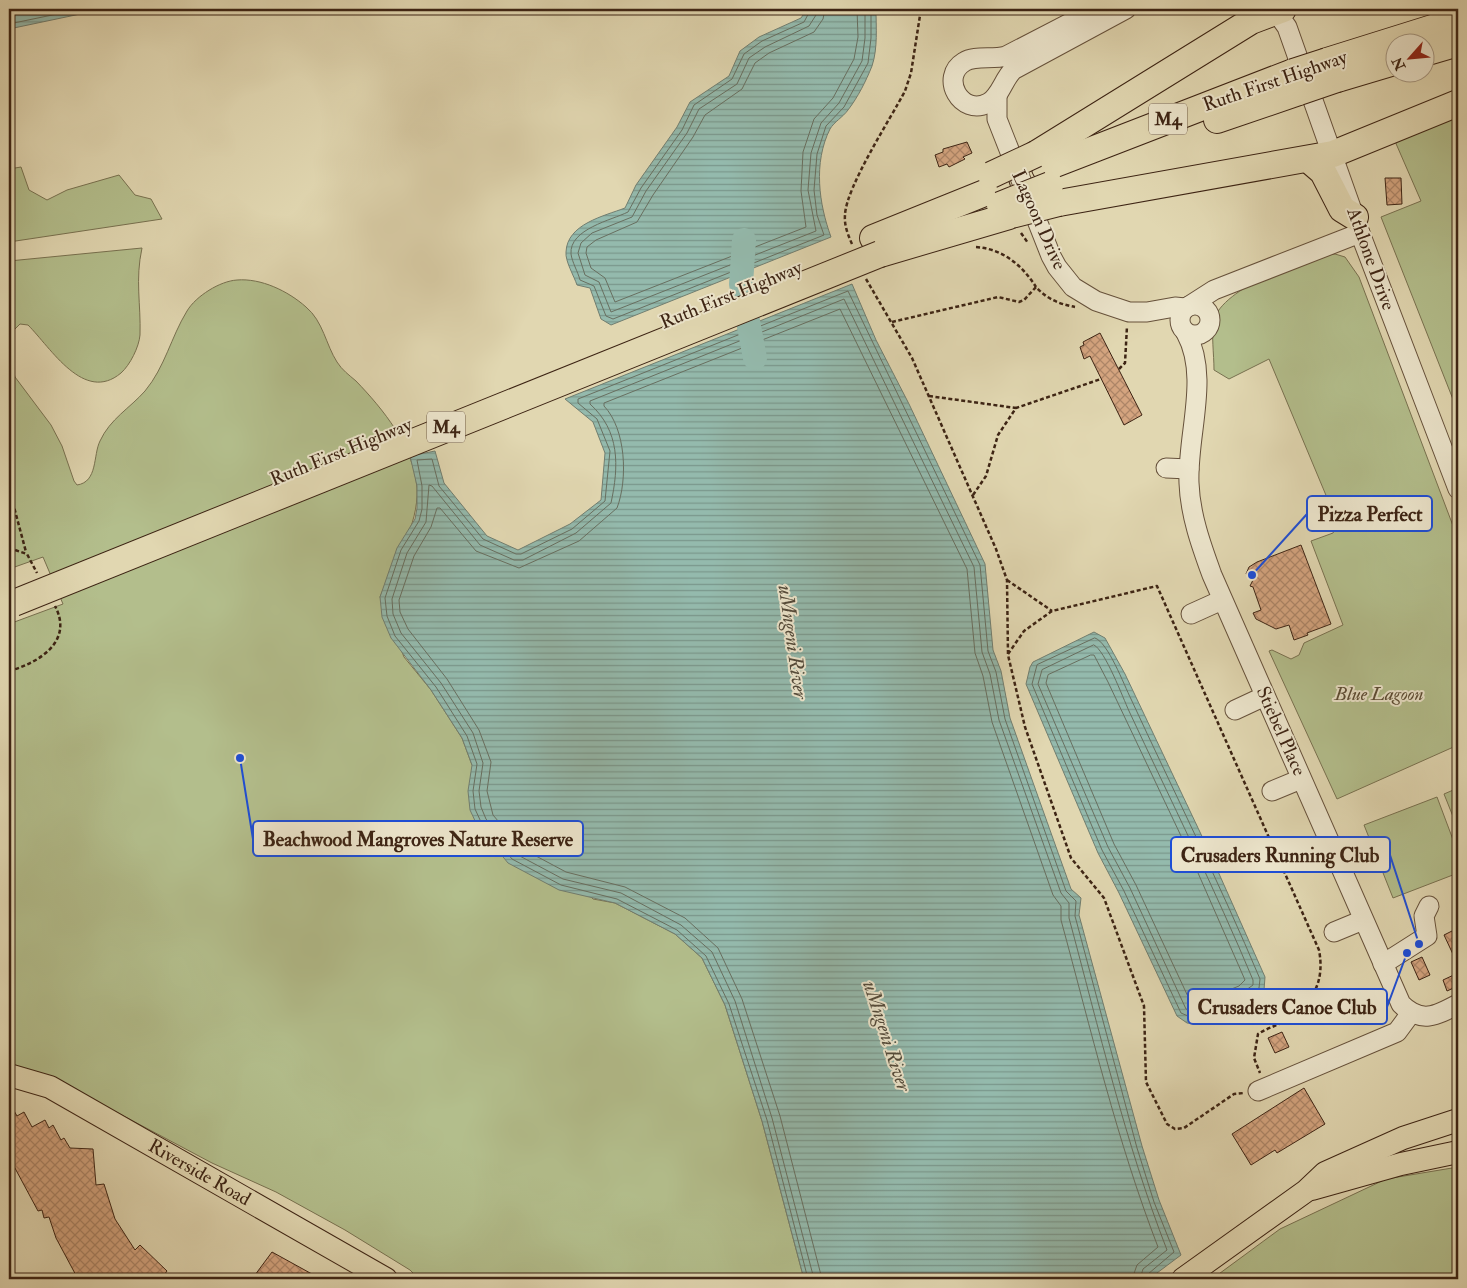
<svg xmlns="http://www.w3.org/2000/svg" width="1467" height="1288" viewBox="0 0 1467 1288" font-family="'IM FELL Double Pica',serif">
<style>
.green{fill:#b3be8c;stroke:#787150}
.water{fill:url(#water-rules);stroke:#717e70}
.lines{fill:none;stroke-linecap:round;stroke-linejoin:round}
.shore{stroke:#686f60;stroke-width:1}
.river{stroke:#94baad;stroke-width:24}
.building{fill:url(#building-cross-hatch);stroke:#3d2414}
.minor-casing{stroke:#66513b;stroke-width:21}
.major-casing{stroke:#3d2414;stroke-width:24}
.highway-casing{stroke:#3d2414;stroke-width:28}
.path{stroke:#3d2414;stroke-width:2.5;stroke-dasharray:4 2.5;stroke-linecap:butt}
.minor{stroke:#ece5cc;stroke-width:19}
.major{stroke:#e1d7b1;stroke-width:22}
.highway{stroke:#e1d7b1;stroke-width:26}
.highway-bridge-casing{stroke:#3d2414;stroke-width:28;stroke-linecap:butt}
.highway-bridge{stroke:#e1d7b1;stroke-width:26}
.labels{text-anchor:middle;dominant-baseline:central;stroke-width:4;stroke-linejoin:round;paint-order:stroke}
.shield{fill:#ece5cc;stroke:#725e4b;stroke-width:1}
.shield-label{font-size:18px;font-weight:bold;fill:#3d2414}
.street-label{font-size:19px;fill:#3d2414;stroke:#ece5cc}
.park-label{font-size:19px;font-style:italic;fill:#5a4a32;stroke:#ece5cc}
.water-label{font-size:20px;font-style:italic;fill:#534a3a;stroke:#ece5cc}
.leader{fill:none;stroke:#1d4ed8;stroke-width:2}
.callout-dot{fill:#1d4ed8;stroke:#ece5cc;stroke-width:2}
.callout{fill:#ece5cc;stroke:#1d4ed8;stroke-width:2}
.callout-label{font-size:20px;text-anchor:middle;font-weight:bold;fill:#3d2414}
</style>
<defs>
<pattern id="water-rules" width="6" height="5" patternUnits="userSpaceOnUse" patternTransform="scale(1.25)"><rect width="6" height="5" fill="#94baad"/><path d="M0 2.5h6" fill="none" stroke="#7a978c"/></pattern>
<pattern id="building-cross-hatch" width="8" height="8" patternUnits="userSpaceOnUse" patternTransform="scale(1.25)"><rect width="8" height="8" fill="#d4a47f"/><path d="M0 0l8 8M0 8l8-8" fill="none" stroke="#ad8567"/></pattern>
</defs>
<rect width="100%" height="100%" fill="#e1d7b1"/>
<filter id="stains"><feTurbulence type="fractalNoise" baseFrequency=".004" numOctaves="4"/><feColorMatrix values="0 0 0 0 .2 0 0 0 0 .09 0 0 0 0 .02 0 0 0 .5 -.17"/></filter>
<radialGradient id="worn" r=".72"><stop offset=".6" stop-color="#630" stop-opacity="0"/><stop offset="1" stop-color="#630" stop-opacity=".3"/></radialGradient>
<!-- green -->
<g class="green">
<polygon points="1458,113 1458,412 1381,217 1421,201 1394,139"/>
<polygon points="21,167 29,190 47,200 67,190 119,175 135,195 151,199 162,219 9,242 9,169"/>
<path d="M142,248C135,280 141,304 140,335C139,347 130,365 121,373C84,404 51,348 28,325L20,324L13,331L12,365L15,377L51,425L62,446L74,481L77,485C98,482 93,455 100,441C110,419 130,408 145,391C165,367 171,337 187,311C196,296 220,281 237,280C261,278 288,291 306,307C323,321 326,345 337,362C342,370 349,375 356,381C383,409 414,447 417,488C419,526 394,562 380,597L404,657L431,690L462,738L472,765L593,899L615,903L675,934L702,958L725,1005L762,1121L804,1279H419L410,1270L345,1230L276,1192L212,1163L116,1112L9,1069V624L63,604L43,557L9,569V261Z"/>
<path d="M1335,254L1345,257L1359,277L1458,539V745L1337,799L1269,651L1272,650L1291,659L1299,655L1304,643L1343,625L1311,541L1333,533L1338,524L1269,359L1229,379L1214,370C1214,354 1211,334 1214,320C1222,288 1306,257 1335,254Z"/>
<polygon points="1458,788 1458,829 1444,794"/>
<polygon points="1437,797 1458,853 1458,873 1393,898 1364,825"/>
<polygon points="1458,1167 1458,1279 1212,1279 1280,1229 1386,1179"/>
</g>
<!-- water -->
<g class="water">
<polygon points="9,9 104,9 9,29"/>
<path d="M807,9H876C876,27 878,48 872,66C866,81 858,97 848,110C843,117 834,122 830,129C813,163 819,204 831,237L611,325L601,319L590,288L577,285C574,276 565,261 566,252C567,224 604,216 625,208L636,185L677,127L690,102L729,76L740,51L759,37L801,18Z"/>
<polygon points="852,284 876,340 909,404 985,564 993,650 1001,671 1010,718 1071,889 1081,898 1079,915 1142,1146 1159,1200 1181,1255 1149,1279 804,1279 762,1121 725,1005 702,958 675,934 615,903 559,890 508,863 477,825 470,810 468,791 472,765 462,738 431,690 391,638 382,617 380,597 397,548 415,519 417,508 417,486 410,456 435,451 444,483 487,536 518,550 570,524 601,500 605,453 593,422 565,399"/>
<polygon points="1094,632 1105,638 1125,674 1208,849 1265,977 1264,990 1248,1003 1196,1024 1187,1023 1177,1016 1119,893 1098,853 1026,684 1030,667 1033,662"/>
</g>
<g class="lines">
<!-- shore -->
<g class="shore">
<path d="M811,9L804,22L762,41L744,54L732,79L694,105L682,130L641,188L628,212C612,220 569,229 571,254C572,262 578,272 580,280L594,286L606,316L613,319L824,235L817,215L814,190L817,154L826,126L844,107L868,63L871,38V9"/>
<polyline points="817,9 816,15 809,26 765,47 749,58 737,84 699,109 687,133 646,191 632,217 592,233 581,243 578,253 585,275 599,282 611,312 816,231 808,190 811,153 821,123 839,103 862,61 865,38 865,9"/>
<polyline points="825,9 823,19 814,32 769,53 755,63 742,89 705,115 693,137 653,195 637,222 596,240 587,247 586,253 591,268 605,278 615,302 806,227 801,191 803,152 814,119 833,98 854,59 858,37 857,9"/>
<polyline points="9,24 81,9"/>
<path d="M1095,638C1108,642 1124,685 1131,699C1174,792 1220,884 1260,979L1259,988L1245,998L1195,1019L1181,1013L1124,891L1102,850L1032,684L1037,665Z"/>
<path d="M1094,645C1105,650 1123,698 1129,711C1171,801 1215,889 1253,980V985L1242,993L1194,1012L1186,1009L1130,888L1108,847L1038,684L1042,670Z"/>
<polygon points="1091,655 1094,655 1108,682 1191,857 1245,980 1239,986 1194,1004 1191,1003 1136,885 1114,844 1046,683 1048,675"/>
<polyline points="808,1279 767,1120 729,1004 706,956 677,930 617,899 561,885 512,859 481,822 475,809 473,791 477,764 467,736 436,687 395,636 387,616 385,598 401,550 419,521 422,509 422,486 417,460 432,459 439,486 483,539 516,554 521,554 572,529 605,501 610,451 597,419 578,403 578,399 848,291 980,565 988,651 996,672 1005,719 1066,891 1076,901 1075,916 1137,1148 1154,1202 1174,1252 1148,1274 1146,1279"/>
<path d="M814,1279L772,1118L735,1001L712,952L681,925L621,893L563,879L516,854L486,819L481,807L479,791L483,763L473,733L441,683L401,633L393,614L392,599L407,553L426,522L429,485L432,486L480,545L514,560H523L576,533L611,503C619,466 620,431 590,404V401L844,299L974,567L982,652L990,674L999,720L1061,893L1069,903V918C1099,1029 1125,1142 1167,1250L1143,1269L1140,1279"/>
<path d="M822,1279L780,1116L742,999L718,948L685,918L625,887L566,872L521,848L493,815L487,791L491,762L479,730L447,679L408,629L400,612L399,600L414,556L431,527L437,508H440L476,551L519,568L579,541L617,508C628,479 626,429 604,406V403L840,309L967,569L975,653L983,676L992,722L1053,895L1061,906V920C1091,1030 1117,1141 1158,1247L1137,1265L1132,1279"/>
</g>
<!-- river -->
<polyline class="river" points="744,240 741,284 755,358"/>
</g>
<!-- building -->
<g class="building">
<polygon points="967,142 972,153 963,157 965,159 949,167 947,164 939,167 935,155 943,152 943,149"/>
<polygon points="1385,178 1401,178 1402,204 1387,205"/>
<polygon points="1100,333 1142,415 1124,425 1090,356 1084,359 1080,347 1084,345 1083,342"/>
<polygon points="1301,545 1331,624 1307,633 1308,635 1294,640 1289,625 1276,629 1256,619 1253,613 1261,610 1253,587 1250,586 1254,578 1246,574 1249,567 1257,562"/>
<polygon points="1458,928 1458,965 1444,935"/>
<polygon points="1422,957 1430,975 1419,980 1411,962"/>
<polygon points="1458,973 1458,986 1447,991 1443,980"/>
<polygon points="1282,1032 1289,1047 1275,1053 1268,1038"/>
<polygon points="1304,1088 1325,1124 1277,1153 1275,1150 1251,1165 1232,1134"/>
<polygon points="9,1102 17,1116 24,1112 32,1127 45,1120 49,1128 53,1125 61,1140 64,1138 70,1148 93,1149 96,1185 104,1184 115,1219 135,1250 140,1245 167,1271 161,1279 78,1279 56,1238 49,1217 44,1218 42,1210 38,1211 9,1157"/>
<polygon points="272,1252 321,1279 252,1279"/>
</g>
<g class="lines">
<defs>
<g id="minor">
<path d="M1097,9L1006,56C993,60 975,55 964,62C939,77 961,117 988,103C1000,97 1003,80 1013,70L1126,9"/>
<polyline points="1274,9 1287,27 1360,233 1458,489"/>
<polyline points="997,95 997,119 1051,256 1057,267 1073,287 1096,301 1129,312 1147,312 1175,307 1185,308"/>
<circle cx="1195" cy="320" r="15"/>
<polyline points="1189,306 1214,290 1360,233"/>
<path d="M1186,333C1210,377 1187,434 1189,483C1190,514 1201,545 1212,575L1401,1004C1421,1024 1436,1016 1458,1004"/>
<polyline points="1166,468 1189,469"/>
<polyline points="1191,614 1222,600"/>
<polyline points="1235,710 1265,696"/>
<polyline points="1272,791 1301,779"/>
<polyline points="1334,932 1363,920"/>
<polyline points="1383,964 1427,936 1424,916 1429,906"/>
<polyline points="1258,1091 1397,1032 1411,1013"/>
</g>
<g id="major">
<path id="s1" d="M9,1075L50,1087L386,1279"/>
<polyline points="1312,1189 1401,1164 1458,1152"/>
<polyline points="1183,1279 1306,1191 1325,1173 1403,1138 1458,1120"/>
</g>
<g id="highway">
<polyline points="1424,53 1458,43"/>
<polyline points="1327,61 1458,20"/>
<polyline points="1337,79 1394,62"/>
<polyline points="1217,120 1299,92"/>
<polyline points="1036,154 1251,21 1283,9"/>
<polyline points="1309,160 1323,172 1342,209 1355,217"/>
<polyline points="1045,168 1293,72"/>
<polyline points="1059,203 1333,154 1458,103"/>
<polyline points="873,238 997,188"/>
<polyline points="880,254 1009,216"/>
</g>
</defs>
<!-- minor casing -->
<use href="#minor" class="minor-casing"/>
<!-- major casing -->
<use href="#major" class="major-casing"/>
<!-- highway casing -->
<use href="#highway" class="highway-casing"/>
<!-- path -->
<g class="path">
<polyline points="1021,233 1028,243"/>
<path d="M852,244C848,235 844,225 845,215C846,187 891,118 905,91L911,73L921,9"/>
<path d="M976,247C1003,249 1022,265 1036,287"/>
<polyline points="866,279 912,358 996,549 1007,580 1008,655 1025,727 1071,858 1104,898 1144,1006 1146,1082 1167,1124 1175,1129 1184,1128 1234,1094 1244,1093"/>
<path d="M892,322L998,297L1019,302L1024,300L1036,287C1047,299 1059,304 1075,307"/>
<polyline points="1119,369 1125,363 1127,326"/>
<polyline points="929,396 1016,408"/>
<polyline points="973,495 986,476 998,435 1016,408 1101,379"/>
<polyline points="9,497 14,507 26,552"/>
<polyline points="9,548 27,554 37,573"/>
<polyline points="1007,580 1052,611"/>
<polyline points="9,625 12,624"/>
<path d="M1008,654L1024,631L1052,611L1157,586L1319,950C1325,982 1313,1003 1286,1020C1277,1026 1267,1028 1258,1034L1254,1058L1260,1073"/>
<path d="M9,671C38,663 74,642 55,606"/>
</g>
<!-- minor -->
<use href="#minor" class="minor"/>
<!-- major -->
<use href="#major" class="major"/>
<!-- highway -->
<use href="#highway" class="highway"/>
<defs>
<g id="highway-bridge">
<polyline points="1293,72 1327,61"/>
<polyline points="1299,92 1337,79"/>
<polyline points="991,175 1036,154"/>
<polyline points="1000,205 1050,185"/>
<polyline points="1011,215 1059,203"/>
<polyline points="14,603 880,254"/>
</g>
</defs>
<!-- highway-bridge casing -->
<use href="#highway-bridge" class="highway-bridge-casing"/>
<!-- highway-bridge -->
<use href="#highway-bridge" class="highway-bridge"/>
</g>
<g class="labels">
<!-- shield labels -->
<g class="shield">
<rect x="1149" y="103.5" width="38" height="31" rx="4"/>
<rect x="427" y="411.5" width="38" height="31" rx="4"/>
</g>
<g class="shield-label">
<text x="1168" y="119">M4</text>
<text x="446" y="427">M4</text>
</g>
<!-- street labels -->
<g class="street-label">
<text transform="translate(1275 81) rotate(-19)">Ruth First Highway</text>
<text transform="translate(1039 220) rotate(66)">Lagoon Drive</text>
<text transform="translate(1371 259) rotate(70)">Athlone Drive</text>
<text transform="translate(731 295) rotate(-22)">Ruth First Highway</text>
<text transform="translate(341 452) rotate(-22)">Ruth First Highway</text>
<text transform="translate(1281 731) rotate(66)">Stiebel Place</text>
<text stroke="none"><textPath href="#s1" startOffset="215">Riverside Road</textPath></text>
</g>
<!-- park labels -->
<g class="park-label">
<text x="1379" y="694">Blue Lagoon</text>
</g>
<!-- water labels -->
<g class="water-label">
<text transform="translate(793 642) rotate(82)">uMngeni River</text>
<text transform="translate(887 1036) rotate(72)">uMngeni River</text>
</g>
</g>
<!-- callouts -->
<path class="leader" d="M1252 575L1307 514M240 758L253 839M1419 944L1390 855M1407 953L1387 1007"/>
<g class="callout-dot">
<circle cx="1252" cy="575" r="5"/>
<circle cx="240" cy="758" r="5"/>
<circle cx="1419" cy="944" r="5"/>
<circle cx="1407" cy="953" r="5"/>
</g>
<g class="callout">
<rect x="1307" y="496" width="125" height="35" rx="5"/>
<rect x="253" y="821" width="330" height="35" rx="5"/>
<rect x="1171" y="837" width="219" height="35" rx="5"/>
<rect x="1188" y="989" width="199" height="35" rx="5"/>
</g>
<g class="callout-label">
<text x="1370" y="521">Pizza Perfect</text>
<text x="418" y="846">Beachwood Mangroves Nature Reserve</text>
<text x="1280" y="862">Crusaders Running Club</text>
<text x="1287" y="1014">Crusaders Canoe Club</text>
</g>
<!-- margin -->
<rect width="1467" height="1288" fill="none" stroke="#e1d7b1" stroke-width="30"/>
<rect x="10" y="10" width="1447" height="1268" fill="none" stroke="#3d2414" stroke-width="2.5"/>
<rect x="15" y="15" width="1437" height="1258" fill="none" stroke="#3d2414"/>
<!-- north arrow -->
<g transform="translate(1410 58) rotate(243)"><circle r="24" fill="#ece5cc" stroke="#a69882"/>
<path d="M0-4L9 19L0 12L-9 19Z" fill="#8f2418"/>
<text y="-8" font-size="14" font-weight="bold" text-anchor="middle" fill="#3d2414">N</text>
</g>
<rect width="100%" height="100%" filter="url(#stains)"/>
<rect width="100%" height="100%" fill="url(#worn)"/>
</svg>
